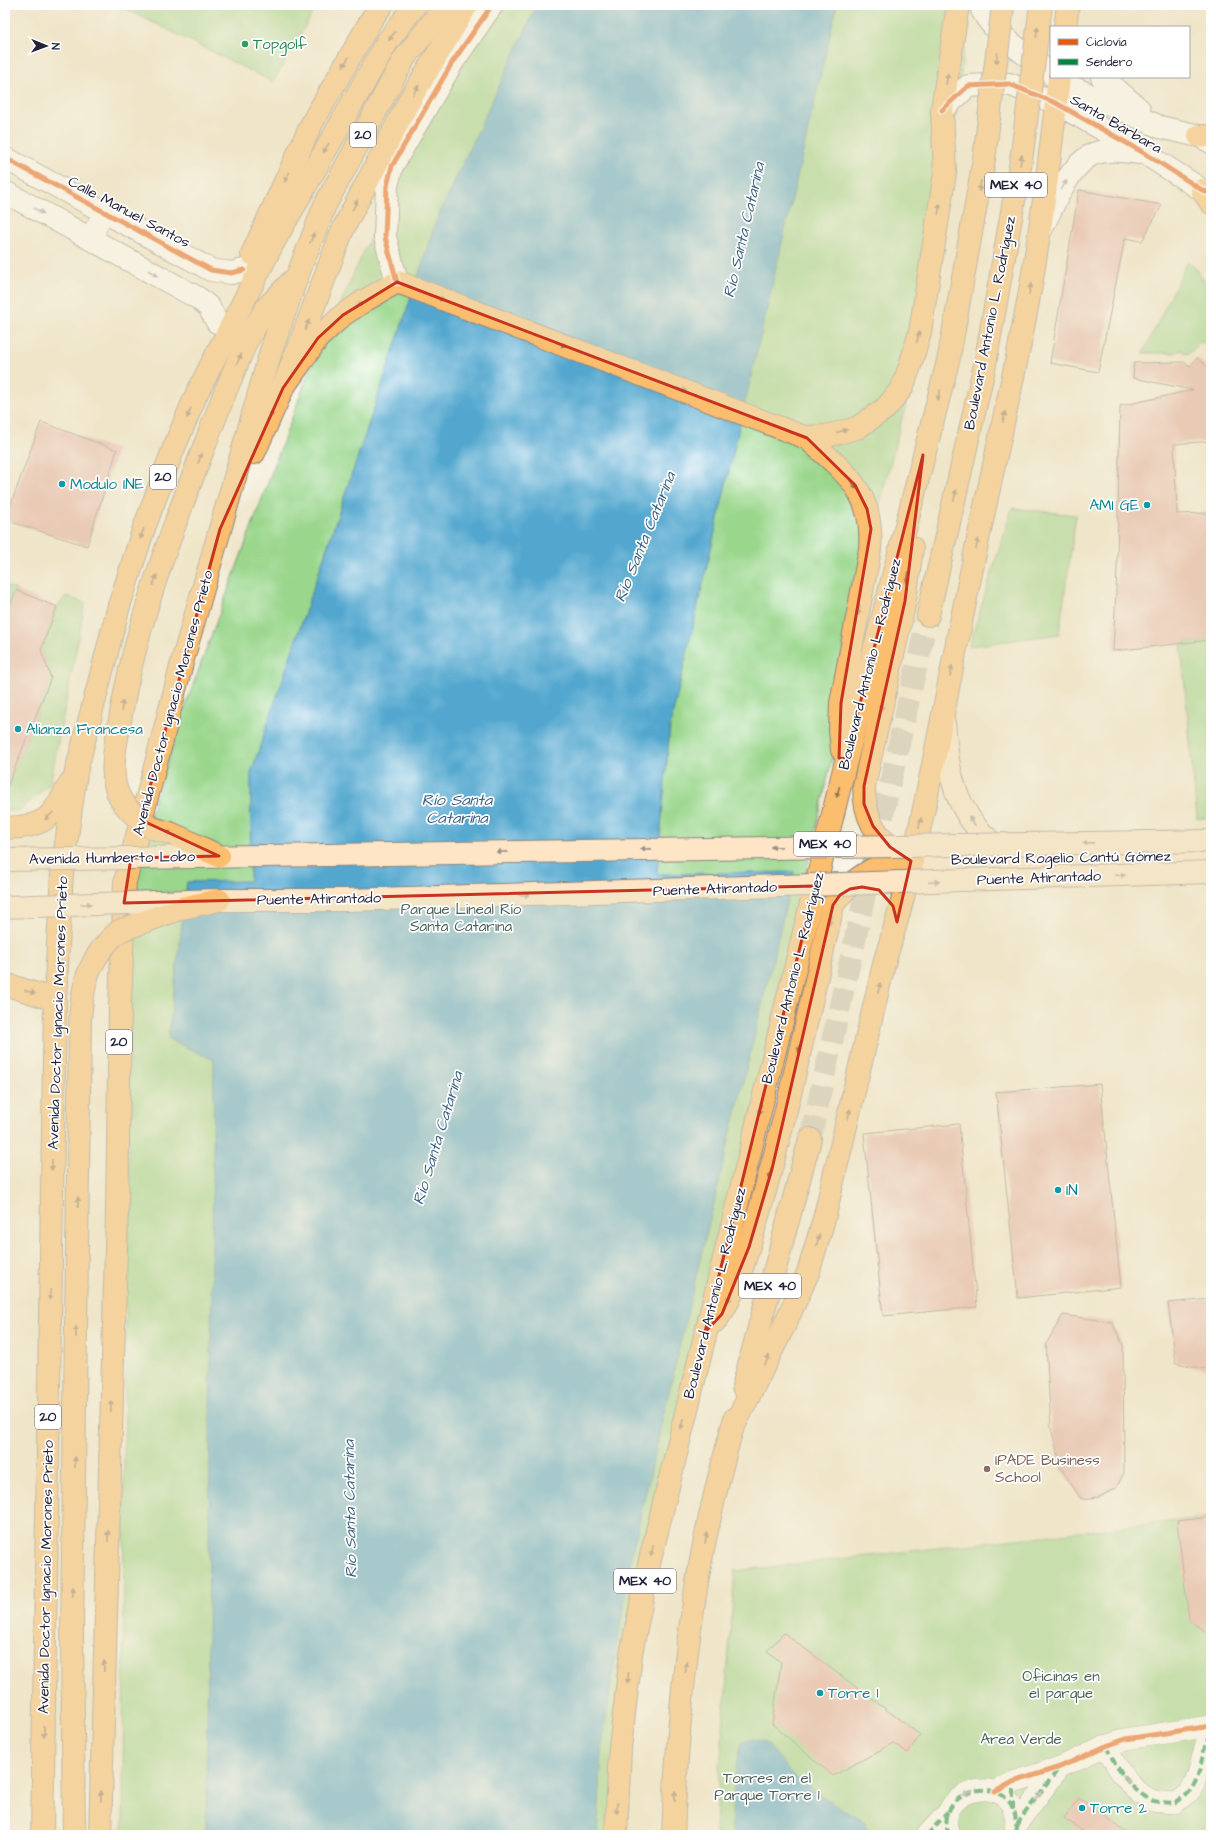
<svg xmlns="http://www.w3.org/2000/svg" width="1216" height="1840" viewBox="0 0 1216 1840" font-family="'Architects Daughter',sans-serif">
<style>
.green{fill:#9ad68b;stroke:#5e7c63}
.water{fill:#53a7cf;stroke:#3a6485}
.building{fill:#e3a99e}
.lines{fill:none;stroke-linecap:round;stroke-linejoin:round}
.trunk-tunnel{stroke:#c6bead;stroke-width:22;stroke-dasharray:22 11;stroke-linecap:butt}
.minor-casing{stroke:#888482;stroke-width:22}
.tertiary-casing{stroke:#888482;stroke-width:24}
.secondary-casing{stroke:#888482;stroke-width:24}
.primary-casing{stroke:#888482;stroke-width:24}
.trunk-casing{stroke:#888482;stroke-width:24}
.minor{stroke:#fff;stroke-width:21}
.tertiary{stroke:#fff;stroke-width:22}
.secondary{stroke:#fde5c5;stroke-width:22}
.primary{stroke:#fbbd6e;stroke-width:22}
.trunk{stroke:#fbbd6e;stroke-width:22}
.secondary-bridge-casing{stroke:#888482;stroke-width:24;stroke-linecap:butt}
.primary-bridge-casing{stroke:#888482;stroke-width:24;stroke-linecap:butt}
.trunk-bridge-casing{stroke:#888482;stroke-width:24;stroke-linecap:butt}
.secondary-bridge{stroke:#fde5c5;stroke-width:22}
.primary-bridge{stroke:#fbbd6e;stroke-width:22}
.trunk-bridge{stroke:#fbbd6e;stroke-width:22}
.quiet{stroke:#00873e;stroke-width:4;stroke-dasharray:8 4;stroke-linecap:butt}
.cycleway-casing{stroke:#fff;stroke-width:8}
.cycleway{stroke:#e8590c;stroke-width:5}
.oneway{fill:#8e7054}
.oneway2{fill:#9c9ca7}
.oneway3{fill:#9a8d87}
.marked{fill:none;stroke:#c8321e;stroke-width:3;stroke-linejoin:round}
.leisure-dot{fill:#2e9e5b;stroke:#fff;stroke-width:1.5}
.culture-dot{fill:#0f9aa8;stroke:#fff;stroke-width:1.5}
.education-dot{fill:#8d6e63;stroke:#fff;stroke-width:1.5}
.labels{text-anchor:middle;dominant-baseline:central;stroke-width:3.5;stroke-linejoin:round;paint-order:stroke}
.shield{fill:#fff;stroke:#646476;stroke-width:1}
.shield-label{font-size:14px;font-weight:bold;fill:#22223b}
.leisure-label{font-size:15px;fill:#27864d;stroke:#fff;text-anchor:start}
.street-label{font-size:15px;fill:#22223b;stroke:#fff}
.culture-label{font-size:15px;fill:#0d838f;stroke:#fff;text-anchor:start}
.park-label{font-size:15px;fill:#4c6157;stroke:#fff}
.education-label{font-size:15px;fill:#785e54;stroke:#fff;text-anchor:start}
.water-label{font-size:16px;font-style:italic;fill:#385e7e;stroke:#fff}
</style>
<rect width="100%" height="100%" fill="#fff"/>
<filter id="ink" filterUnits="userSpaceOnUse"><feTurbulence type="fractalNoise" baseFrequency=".025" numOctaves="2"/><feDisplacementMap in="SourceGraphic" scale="8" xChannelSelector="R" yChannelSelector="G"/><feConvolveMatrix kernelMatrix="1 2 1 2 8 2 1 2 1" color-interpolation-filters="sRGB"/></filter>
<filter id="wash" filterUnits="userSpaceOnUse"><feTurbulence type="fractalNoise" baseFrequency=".012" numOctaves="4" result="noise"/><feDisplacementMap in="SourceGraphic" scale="16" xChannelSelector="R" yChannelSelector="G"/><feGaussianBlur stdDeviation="0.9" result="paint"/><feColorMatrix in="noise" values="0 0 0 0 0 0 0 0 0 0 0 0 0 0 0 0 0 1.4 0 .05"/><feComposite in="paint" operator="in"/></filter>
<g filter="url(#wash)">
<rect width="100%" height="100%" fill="#efe5c9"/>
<!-- green -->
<g class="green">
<polygon points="118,5 317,5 273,82"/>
<polygon points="499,5 969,5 950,164 910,388 878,510 844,705 707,1310 632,1626 616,1835 123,1835 124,1459 131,962 134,887 142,840 189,696 309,372 401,170"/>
<polygon points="1188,261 1196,269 1211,291 1211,342 1196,343 1196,347 1188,354 1180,350 1176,353 1143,353"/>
<polygon points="1012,508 1076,515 1059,634 969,646"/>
<polygon points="5,585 16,590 5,619"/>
<polygon points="66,596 85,603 50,784 20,810 5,810 5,781 9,782 51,678 41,650 57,607"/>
<polygon points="1211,640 1211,817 1197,819 1181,644"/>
<polygon points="1211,1517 1211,1835 715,1835 735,1571"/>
</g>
<!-- water -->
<g class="water">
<polygon points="537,5 837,5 670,726 657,874 794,872 686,1318 631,1557 603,1737 597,1835 206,1835 214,1060 168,1039 187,882 250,881 251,773 401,328 436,221"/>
<path d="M752,1738L768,1744L792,1774L805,1785L865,1823L870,1835H732C731,1804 735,1772 742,1742Z"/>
</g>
<g id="blocks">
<!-- building -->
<g class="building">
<polygon points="1079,190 1162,205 1142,241 1125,238 1098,372 1050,363"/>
<polygon points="1197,358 1211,370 1211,441 1174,444 1177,514 1211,513 1211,640 1113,651 1117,569 1120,406 1193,390 1133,378 1134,363 1183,362 1190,366"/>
<polygon points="41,422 117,450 87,546 5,520"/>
<polygon points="16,590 57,607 41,650 51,678 6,790 5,619"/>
<polygon points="1100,1084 1121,1287 1018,1298 996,1092"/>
<polygon points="959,1124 977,1307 883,1316 864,1133"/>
<polygon points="1211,1299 1211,1370 1176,1363 1168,1303"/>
<polygon points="1063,1315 1112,1322 1123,1345 1124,1473 1116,1488 1099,1497 1081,1499 1062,1470 1051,1428 1046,1344"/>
<polygon points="1211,1517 1211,1636 1189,1620 1177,1521"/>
<polygon points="784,1633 920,1735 908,1753 893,1743 833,1776 772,1724 781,1662 767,1651"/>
<polygon points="1079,1798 1130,1835 1088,1835 1064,1818"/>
</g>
</g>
</g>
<g filter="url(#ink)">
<use href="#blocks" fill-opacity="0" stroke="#888482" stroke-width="1"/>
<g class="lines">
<!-- trunk-tunnel -->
<polyline class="trunk-tunnel" points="810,1139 928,615"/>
<defs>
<g id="minor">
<polyline points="90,239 104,213"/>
<path d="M1106,1746C1116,1767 1129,1789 1151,1800C1157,1803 1168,1802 1175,1803C1180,1799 1187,1796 1190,1791C1203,1774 1200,1751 1211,1733"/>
<polyline points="995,1792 1013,1782 1060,1767 1106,1746 1126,1739 1211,1726"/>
<polyline points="1016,1825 1060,1767"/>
<polyline points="927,1835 949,1811"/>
<path d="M949,1835C932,1793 1003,1769 1015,1814C1016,1821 1017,1828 1014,1835"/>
</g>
<g id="tertiary">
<path d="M980,5C988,30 1026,54 1047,71"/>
<polyline points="1054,77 1059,81 1160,127 1199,136 1211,142"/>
<polyline points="1102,77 1139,109"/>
<polyline points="942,110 968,86 1009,84 1056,103 1146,154 1202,190 1211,194"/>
<polyline points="5,158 211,270 231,273 244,270"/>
<polyline points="5,192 198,298 209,307 217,322"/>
<path d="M1042,228C1053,206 1071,161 1096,153C1110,149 1125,151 1139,153"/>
<polyline points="397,282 385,237 387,186 392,166 452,63 492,5"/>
</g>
<g id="secondary">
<path d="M944,723C947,761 951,797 977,828C985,837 994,845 1003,854"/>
<polyline points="911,861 1211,854"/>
</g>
<g id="primary">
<polyline points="1199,136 1211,136"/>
<polyline points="1202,190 1211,203"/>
<polyline points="252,254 312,123 373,17 382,5"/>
<polyline points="283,388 343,229 408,103 467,5"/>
<polyline points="224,395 246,342 267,307 292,281"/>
<polyline points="254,453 283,388 318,338 343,315 364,301 397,282 403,284"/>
<path d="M5,828C47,826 51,819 70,783"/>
<polyline points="5,984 55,1000"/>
<polyline points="72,1631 74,1835"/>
<polyline points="42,1835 55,1000 62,873 76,772 118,609 143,531 173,450 197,393 272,245 387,42 415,5"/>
<polyline points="100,1835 117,1212 120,1004 125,882 183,659 271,351 298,274 325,205 404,59 446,5"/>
</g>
<g id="trunk">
<polyline points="1065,27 1068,5"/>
<polyline points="403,284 804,437 826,436 857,428 886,408 902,388 910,366 920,332 945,173 942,110 958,5"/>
<path d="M807,438C846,474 874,491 870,549L841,703L840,731L842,750"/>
<polyline points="928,615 985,364"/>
<path d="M901,855C875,837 864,817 864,786L905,601L912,548"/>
<path d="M714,1322C735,1300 748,1249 757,1219C787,1116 809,1010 833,905C845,887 865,870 886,864C894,862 903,862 911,861"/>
<polyline points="743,1387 810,1139"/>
<path d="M731,1432L785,1324L808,1273L824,1219L885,960C922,842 941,718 966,598C984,506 1006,415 1024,323C1040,242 1050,159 1059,77"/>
<polyline points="616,1835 620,1748 631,1654 649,1564 844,769 949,357"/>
<path d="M673,1835C676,1757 682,1679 694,1602C703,1540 718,1478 735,1418"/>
</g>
</defs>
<!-- minor casing -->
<use href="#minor" class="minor-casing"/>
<!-- tertiary casing -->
<use href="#tertiary" class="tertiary-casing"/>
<!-- secondary casing -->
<use href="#secondary" class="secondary-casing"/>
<!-- primary casing -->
<use href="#primary" class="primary-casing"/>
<!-- trunk casing -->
<use href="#trunk" class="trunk-casing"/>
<!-- minor -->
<use href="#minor" class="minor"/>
<!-- tertiary -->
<use href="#tertiary" class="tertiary"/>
<!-- secondary -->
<use href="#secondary" class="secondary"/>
<!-- primary -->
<use href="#primary" class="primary"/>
<!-- trunk -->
<use href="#trunk" class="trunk"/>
<defs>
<g id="secondary-bridge">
<polyline points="5,860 1211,841"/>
<polyline points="5,907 219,900 347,900 1211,872"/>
</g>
<g id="primary-bridge">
<path d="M219,856C203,849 187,840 170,833C164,831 158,830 153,828C140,822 129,811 121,800C108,779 115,748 119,726C137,611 183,503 224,395"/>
<path d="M72,1631L80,1019C83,981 89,957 119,931L182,908L219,900"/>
</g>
<g id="trunk-bridge">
<polyline points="949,357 984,159 1003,5"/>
<polyline points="985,364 1021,161 1041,5"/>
</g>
</defs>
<!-- secondary-bridge casing -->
<use href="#secondary-bridge" class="secondary-bridge-casing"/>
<!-- primary-bridge casing -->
<use href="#primary-bridge" class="primary-bridge-casing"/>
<!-- trunk-bridge casing -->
<use href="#trunk-bridge" class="trunk-bridge-casing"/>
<!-- secondary-bridge -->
<use href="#secondary-bridge" class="secondary-bridge"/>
<!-- primary-bridge -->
<use href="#primary-bridge" class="primary-bridge"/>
<!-- trunk-bridge -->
<use href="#trunk-bridge" class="trunk-bridge"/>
<!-- quiet -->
<g class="quiet">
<path d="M1106,1746C1116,1767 1129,1789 1151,1800C1157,1803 1168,1802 1175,1803C1180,1799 1187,1796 1190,1791C1203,1774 1200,1751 1211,1733"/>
<polyline points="1013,1809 1013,1782"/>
<polyline points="1016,1825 1059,1768"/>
<polyline points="927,1835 948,1812"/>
<path d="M949,1835C932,1793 1003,1769 1015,1814C1016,1821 1017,1828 1014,1835"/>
</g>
<defs>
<g id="cycleway">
<polyline points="942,110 968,86 1009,84 1056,103 1146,154 1202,190 1211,194"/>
<polyline points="5,158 211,270 231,273 244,270"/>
<polyline points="397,282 385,237 387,186 392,166 452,63 492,5"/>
<polyline points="995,1792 1013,1782 1060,1767 1106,1746 1126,1739 1211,1726"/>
</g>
</defs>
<!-- cycleway casing -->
<use href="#cycleway" class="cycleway-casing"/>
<!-- cycleway -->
<use href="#cycleway" class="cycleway"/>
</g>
<!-- one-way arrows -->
<defs><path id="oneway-solid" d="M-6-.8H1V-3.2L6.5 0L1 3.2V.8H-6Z"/></defs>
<g class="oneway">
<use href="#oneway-solid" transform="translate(1037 32) rotate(-83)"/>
<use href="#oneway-solid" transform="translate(392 36) rotate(127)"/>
<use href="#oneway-solid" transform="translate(997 58) rotate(97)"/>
<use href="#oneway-solid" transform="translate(346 62) rotate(121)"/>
<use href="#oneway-solid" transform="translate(947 79) rotate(-82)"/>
<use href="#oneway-solid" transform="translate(416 90) rotate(-59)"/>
<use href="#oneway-solid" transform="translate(326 148) rotate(120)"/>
<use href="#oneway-solid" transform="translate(1021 160) rotate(-81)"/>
<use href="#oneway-solid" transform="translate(287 177) rotate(115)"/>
<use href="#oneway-solid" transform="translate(980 186) rotate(100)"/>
<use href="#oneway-solid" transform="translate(355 205) rotate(-63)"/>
<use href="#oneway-solid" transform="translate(939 209) rotate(-81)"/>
<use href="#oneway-solid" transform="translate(312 238) rotate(-68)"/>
<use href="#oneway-solid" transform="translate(1030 289) rotate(-80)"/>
<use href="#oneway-solid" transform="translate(439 298) rotate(21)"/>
<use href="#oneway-solid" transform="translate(358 305) rotate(-36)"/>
<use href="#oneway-solid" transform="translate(307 325) rotate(-69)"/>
<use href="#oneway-solid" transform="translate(918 337) rotate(-76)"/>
<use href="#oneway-solid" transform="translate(561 344) rotate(21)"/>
<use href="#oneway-solid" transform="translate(239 359) rotate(-66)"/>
<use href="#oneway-solid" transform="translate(682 390) rotate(21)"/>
<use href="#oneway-solid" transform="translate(939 395) rotate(105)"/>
<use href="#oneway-solid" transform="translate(189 413) rotate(113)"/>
<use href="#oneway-solid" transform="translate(270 416) rotate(-65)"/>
<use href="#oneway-solid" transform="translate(1004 417) rotate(-78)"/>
<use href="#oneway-solid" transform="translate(842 431) rotate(-15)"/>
<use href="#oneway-solid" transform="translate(200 458) rotate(-70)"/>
<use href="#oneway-solid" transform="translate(854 485) rotate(52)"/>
<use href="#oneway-solid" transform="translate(955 495) rotate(-77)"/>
<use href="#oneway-solid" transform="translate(142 534) rotate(109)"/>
<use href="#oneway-solid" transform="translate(977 544) rotate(-78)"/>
<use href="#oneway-solid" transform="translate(908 578) rotate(98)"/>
<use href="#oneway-solid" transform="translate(155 580) rotate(-71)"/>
<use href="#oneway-solid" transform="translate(859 610) rotate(100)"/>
<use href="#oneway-solid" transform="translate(951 671) rotate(-79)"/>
<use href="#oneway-solid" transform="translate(882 705) rotate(102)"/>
<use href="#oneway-solid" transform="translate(122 706) rotate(-81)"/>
<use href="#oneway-solid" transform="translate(838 792) rotate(104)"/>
<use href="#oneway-solid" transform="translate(49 816) rotate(138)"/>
<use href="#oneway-solid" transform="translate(920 823) rotate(-77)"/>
<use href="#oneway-solid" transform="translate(171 834) rotate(-158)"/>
<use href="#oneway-solid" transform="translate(830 920) rotate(103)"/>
<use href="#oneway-solid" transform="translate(879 988) rotate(-77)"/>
<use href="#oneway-solid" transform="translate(30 992) rotate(18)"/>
<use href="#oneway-solid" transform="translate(800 1047) rotate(103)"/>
<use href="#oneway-solid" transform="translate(760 1109) rotate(104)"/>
<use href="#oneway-solid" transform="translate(849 1114) rotate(-77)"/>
<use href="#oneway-solid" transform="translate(52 1165) rotate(91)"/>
<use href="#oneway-solid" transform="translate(770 1174) rotate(106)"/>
<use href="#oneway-solid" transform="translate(78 1202) rotate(-89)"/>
<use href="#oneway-solid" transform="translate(818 1240) rotate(-73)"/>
<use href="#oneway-solid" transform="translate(50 1295) rotate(91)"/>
<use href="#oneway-solid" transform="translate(730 1297) rotate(114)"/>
<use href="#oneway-solid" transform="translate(76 1332) rotate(-89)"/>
<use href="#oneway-solid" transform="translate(767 1360) rotate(-63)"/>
<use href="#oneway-solid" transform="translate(111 1406) rotate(-88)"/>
<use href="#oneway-solid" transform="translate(682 1424) rotate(104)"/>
<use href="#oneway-solid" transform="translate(75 1462) rotate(-89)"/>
<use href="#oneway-solid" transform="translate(108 1536) rotate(-88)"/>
<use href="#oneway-solid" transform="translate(706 1538) rotate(-79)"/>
<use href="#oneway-solid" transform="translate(652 1551) rotate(103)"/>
<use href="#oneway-solid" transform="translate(73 1592) rotate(-89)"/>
<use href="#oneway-solid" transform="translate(104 1666) rotate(-88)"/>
<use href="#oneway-solid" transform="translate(686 1667) rotate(-84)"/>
<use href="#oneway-solid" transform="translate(628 1678) rotate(96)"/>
<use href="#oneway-solid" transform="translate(44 1732) rotate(91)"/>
<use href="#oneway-solid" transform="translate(101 1796) rotate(-88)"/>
<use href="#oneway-solid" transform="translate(675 1796) rotate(-88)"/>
<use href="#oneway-solid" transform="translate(617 1808) rotate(93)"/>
</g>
<g class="oneway2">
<use href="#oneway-solid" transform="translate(1064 185) rotate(-58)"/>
<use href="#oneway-solid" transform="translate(39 211) rotate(29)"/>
<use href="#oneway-solid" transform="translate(153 273) rotate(29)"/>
<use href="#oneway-solid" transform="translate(1126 1779) rotate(50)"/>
<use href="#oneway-solid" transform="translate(968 1793) rotate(155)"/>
<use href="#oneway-solid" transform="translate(1038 1796) rotate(-53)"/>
</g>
<g class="oneway3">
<use href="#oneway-solid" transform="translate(972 821) rotate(-126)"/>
<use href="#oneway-solid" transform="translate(1088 843) rotate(179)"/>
<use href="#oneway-solid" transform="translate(776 847) rotate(179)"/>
<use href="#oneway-solid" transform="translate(646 849) rotate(179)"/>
<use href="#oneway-solid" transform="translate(502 852) rotate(179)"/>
<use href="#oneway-solid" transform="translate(1120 875) rotate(-2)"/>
<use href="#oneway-solid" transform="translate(934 882) rotate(-2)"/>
<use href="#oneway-solid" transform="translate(524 895) rotate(-2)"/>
<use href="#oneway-solid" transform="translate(86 904) rotate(-2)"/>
</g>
</g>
<!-- marked area -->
<path d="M0 0H1216V1840H0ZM397,282L807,438L855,485L867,509L871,529L841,703L839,758L846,759L923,455L905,601L864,786V804L873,826L890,847L911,861L897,922L893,906L879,890L862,887L850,889L840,895L833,905L772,1169L749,1247L722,1314L705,1332L815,886L124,903L131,858L219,856L141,820L220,529L283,388L318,338L343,315Z" fill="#efe5c9" fill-opacity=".55" fill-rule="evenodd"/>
<path class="marked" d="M397,282L807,438L855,485L867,509L871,529L841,703L839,758L846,759L923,455L905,601L864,786V804L873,826L890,847L911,861L897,922L893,906L879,890L862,887L850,889L840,895L833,905L772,1169L749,1247L722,1314L705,1332L815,886L124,903L131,858L219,856L141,820L220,529L283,388L318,338L343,315Z"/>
<!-- markers -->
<circle class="leisure-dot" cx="245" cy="44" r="4"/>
<g class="culture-dot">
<circle cx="62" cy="484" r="4"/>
<circle cx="1147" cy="505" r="4"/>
<circle cx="18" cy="729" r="4"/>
<circle cx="1058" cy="1190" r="4"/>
<circle cx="820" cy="1693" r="4"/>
<circle cx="1082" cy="1808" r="4"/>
</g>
<circle class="education-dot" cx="987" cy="1469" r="4"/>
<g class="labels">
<!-- shield labels -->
<g class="shield">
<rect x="350" y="123" width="26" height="24" rx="3"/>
<rect x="985" y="173" width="62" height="24" rx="3"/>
<rect x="150" y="465" width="26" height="24" rx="3"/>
<rect x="794" y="832" width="62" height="24" rx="3"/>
<rect x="106" y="1030" width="26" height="24" rx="3"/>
<rect x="739" y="1274" width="62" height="24" rx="3"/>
<rect x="35" y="1405" width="26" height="24" rx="3"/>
<rect x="614" y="1569" width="62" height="24" rx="3"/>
</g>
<g class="shield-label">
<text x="363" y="135">20</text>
<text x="1016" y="185">MEX 40</text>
<text x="163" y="477">20</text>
<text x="825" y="844">MEX 40</text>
<text x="119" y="1042">20</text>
<text x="770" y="1286">MEX 40</text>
<text x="48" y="1417">20</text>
<text x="645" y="1581">MEX 40</text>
</g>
<!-- leisure labels -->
<g class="leisure-label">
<text x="253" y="44">Topgolf</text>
</g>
<!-- street labels -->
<g class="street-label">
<text transform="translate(1116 124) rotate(30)">Santa Bárbara</text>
<text transform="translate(129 212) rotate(28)">Calle Manuel Santos</text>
<text transform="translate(990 323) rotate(-79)">Boulevard Antonio L. Rodríguez</text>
<text transform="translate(870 664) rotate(-76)">Boulevard Antonio L. Rodríguez</text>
<text transform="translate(173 703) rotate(-75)">Avenida Doctor Ignacio Morones Prieto</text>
<text transform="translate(112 858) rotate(-1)">Avenida Humberto Lobo</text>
<text transform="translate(1061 858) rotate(-1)">Boulevard Rogelio Cantú Gómez</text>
<text transform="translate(1039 878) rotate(-2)">Puente Atirantado</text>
<text transform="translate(715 889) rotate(-2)">Puente Atirantado</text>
<text transform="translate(319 899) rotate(-1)">Puente Atirantado</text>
<text transform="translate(793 978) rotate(-76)">Boulevard Antonio L. Rodríguez</text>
<text transform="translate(58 1013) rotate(-88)">Avenida Doctor Ignacio Morones Prieto</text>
<text transform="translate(715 1293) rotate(-76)">Boulevard Antonio L. Rodríguez</text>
<text transform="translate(46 1577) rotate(-89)">Avenida Doctor Ignacio Morones Prieto</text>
</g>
<!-- culture labels -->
<g class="culture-label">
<text x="70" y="484">Modulo INE</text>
<text x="1139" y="505" text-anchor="end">AMI GE</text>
<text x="26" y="729">Alianza Francesa</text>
<text x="1066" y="1190">IN</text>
<text x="828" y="1693">Torre 1</text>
<text x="1090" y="1808">Torre 2</text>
</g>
<!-- park labels -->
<g class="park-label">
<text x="461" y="909">Parque Lineal Río<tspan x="461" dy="17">Santa Catarina</tspan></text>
<text x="1061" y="1676">Oficinas en<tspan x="1061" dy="17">el parque</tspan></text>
<text x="1021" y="1739">Area Verde</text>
<text x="767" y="1778">Torres en el<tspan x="767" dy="17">Parque Torre 1</tspan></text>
</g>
<!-- education labels -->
<g class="education-label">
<text x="995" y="1460">IPADE Business<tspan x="995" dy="17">School</tspan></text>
</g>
<!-- water labels -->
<g class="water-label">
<text transform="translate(744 230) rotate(-77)">Río Santa Catarina</text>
<text transform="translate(645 537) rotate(-68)">Río Santa Catarina</text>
<text x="457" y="800">Río Santa<tspan x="457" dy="18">Catarina</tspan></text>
<text transform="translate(438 1138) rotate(-73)">Río Santa Catarina</text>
<text transform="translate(350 1509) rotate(-91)">Río Santa Catarina</text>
</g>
</g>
<!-- margin -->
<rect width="1216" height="1840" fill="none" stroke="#fff" stroke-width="20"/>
<!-- legend -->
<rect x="1050" y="26" width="140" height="52" fill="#ffffff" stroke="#a7a7b1"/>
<rect x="1058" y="39" width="20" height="6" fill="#e8590c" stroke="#a7a7b1"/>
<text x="1086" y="46" font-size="12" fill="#22223b">Ciclovía</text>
<rect x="1058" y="59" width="20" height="6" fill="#00873e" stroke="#a7a7b1"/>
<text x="1086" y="66" font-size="12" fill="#22223b">Sendero</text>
<!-- north arrow -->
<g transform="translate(46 46) rotate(91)" stroke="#ffffff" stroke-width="3" paint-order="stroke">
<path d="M0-3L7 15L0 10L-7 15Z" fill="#22223b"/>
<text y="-6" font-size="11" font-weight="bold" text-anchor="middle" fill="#22223b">N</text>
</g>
</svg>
